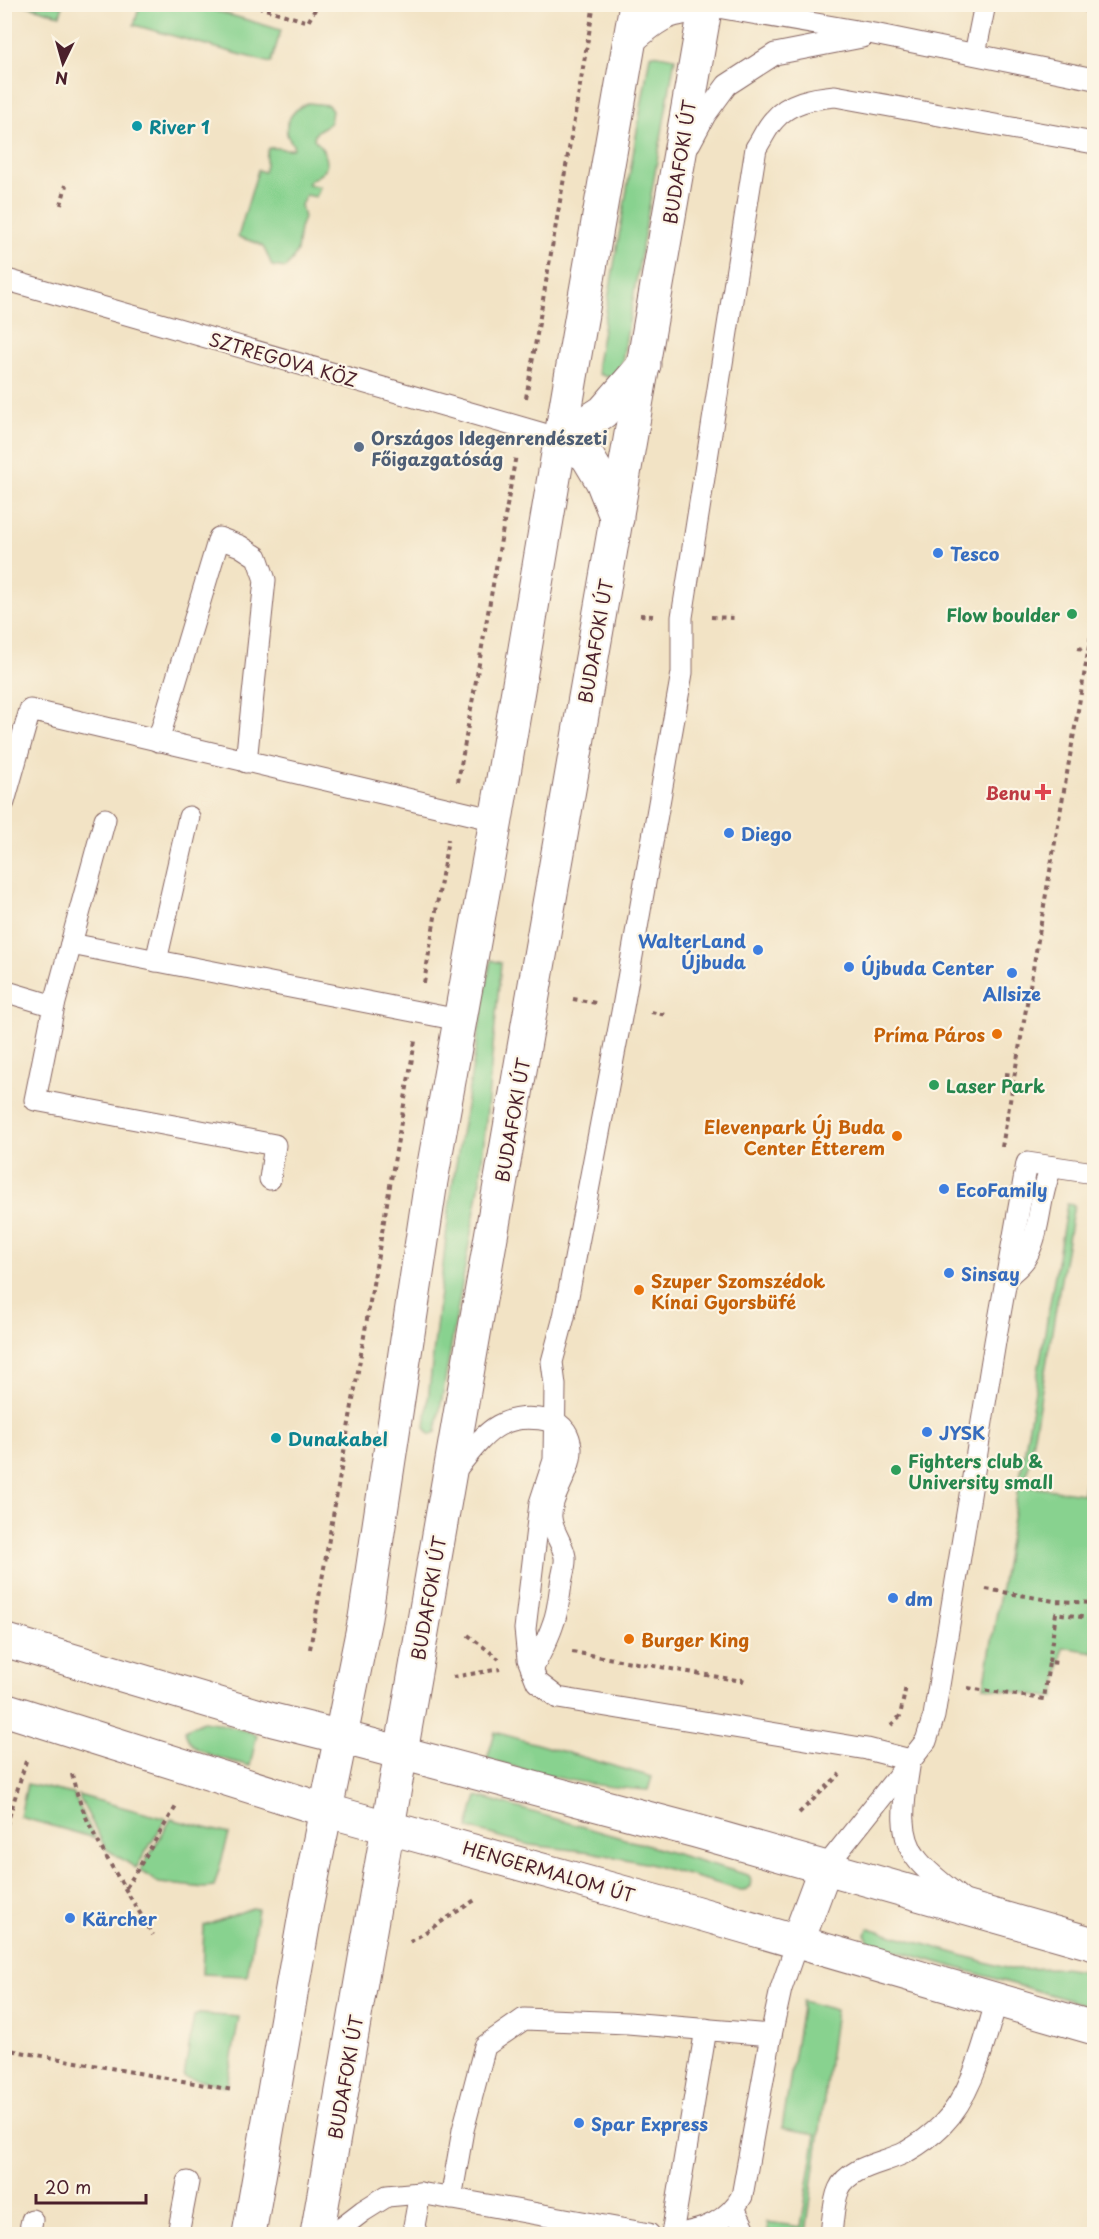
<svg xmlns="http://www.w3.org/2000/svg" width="1099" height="2239" viewBox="0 0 1099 2239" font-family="'Playpen Sans',sans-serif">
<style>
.green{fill:#88d28f;stroke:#69785d;stroke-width:1.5}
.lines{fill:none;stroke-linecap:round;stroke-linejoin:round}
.service-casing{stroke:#856461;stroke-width:23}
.minor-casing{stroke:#856461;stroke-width:35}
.secondary-casing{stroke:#856461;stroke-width:35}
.path{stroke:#856461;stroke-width:4;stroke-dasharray:4.5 4.5;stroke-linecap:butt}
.service{stroke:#fff;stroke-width:21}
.minor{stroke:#fff;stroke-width:33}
.secondary{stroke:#fff;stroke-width:33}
.culture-dot{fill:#0f9aa8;stroke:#fcf5e5;stroke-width:2}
.service-dot{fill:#5c6f8a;stroke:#fcf5e5;stroke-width:2}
.shop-dot{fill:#3f7fe0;stroke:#fcf5e5;stroke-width:2}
.leisure-dot{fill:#2e9e5b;stroke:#fcf5e5;stroke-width:2}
.health-dot{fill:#e0444e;stroke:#fcf5e5;stroke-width:2}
.food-dot{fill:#e8710a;stroke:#fcf5e5;stroke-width:2}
.labels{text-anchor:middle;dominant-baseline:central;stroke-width:4.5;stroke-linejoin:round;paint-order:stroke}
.culture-label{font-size:18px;font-weight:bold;fill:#0d838f;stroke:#fcf5e5;text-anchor:start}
.street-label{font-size:18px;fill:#4a1f2b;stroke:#fcf5e5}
.service-label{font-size:18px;font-weight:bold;fill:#4e5e75;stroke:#fcf5e5;text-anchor:start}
.shop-label{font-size:18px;font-weight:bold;fill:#366cbe;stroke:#fcf5e5;text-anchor:start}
.leisure-label{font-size:18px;font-weight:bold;fill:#27864d;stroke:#fcf5e5;text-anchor:start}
.health-label{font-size:18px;font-weight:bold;fill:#be3a42;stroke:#fcf5e5;text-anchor:end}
.food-label{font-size:18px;font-weight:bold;fill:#c56008;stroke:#fcf5e5;text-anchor:end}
</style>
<rect width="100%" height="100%" fill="#fcf5e5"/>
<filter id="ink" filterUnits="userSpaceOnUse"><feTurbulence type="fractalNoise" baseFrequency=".0167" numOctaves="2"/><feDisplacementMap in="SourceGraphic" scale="12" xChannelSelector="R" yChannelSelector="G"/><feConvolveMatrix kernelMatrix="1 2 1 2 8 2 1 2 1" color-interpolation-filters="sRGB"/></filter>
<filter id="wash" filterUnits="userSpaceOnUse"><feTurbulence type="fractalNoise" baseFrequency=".008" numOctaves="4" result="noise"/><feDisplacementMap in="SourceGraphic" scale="24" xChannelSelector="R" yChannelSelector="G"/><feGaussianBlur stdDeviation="1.35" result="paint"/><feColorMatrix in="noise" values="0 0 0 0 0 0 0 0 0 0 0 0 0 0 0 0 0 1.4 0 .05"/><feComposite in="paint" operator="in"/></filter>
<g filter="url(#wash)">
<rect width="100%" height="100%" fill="#f2e3c5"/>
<!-- green -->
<g class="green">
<polygon points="25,5 63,5 60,15"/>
<polygon points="196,5 281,30 271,63 134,25 140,5"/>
<polygon points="653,54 675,58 622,362 616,375 607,377 599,374 597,364 650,55"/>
<path d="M308,103L328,105L332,111L330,123C324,129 315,128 314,139C323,148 335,165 319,175C314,179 311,178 308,184L320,187L316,197L306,195L301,205L304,218L300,228L297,251L292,261L285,268L272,266C262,241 264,245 238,237L258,170L264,172C268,165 264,155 269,148C277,146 287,152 294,148C293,142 288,140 287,134C284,120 296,107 308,103Z"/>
<polygon points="491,960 501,963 480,1182 436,1432 430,1435 425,1427 451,1193"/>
<polygon points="1067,1204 1074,1205 1025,1486 1083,1494 1085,1481 1094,1482 1094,1652 1063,1647 1055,1698 984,1687"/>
<path d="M203,1721L217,1723L257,1734L250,1766C230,1760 187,1755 185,1730Z"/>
<path d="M495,1732L652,1777L648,1790C591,1787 541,1775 487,1759Z"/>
<polygon points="27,1784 73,1794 95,1838 20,1817"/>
<polygon points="78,1795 166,1819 136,1868 106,1849"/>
<path d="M477,1796L748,1875L750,1877C752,1885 750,1890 741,1890L649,1864L591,1852L530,1845L468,1828Z"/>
<polygon points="171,1819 229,1834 214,1887 205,1888 159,1883 140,1871"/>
<polygon points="252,1908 258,1909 247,1976 202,1974 204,1926"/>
<polygon points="869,1928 1009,1969 1063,1968 1094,1973 1094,2007 870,1943 865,1934"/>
<polygon points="803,2001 836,2010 806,2234 769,2234 767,2222 801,2227 816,2134 782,2128"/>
<polygon points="199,2014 239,2017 227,2086 184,2077 194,2016"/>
</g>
</g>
<g filter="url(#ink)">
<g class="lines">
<defs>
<g id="service">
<polyline points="1092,4 1094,5"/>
<polyline points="706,5 874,34 1094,79"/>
<polyline points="975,54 985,4"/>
<polyline points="690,143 705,115 727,85 775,54 862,37"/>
<polyline points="4,279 561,439"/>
<polyline points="158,741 219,538 240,546 257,557 265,580 246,762"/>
<polyline points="4,802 30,710 496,820"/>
<polyline points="71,944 459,1020"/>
<polyline points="156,961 189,817"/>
<polyline points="4,991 54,1006 35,1100 275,1145 270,1179"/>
<polyline points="54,1006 105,819"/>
<path d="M1007,1277C1013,1271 1022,1265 1026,1257C1042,1229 1038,1195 1052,1167"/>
<path d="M451,1475C483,1438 496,1409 551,1421C564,1424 570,1436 571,1448C572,1473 549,1496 551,1518C552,1532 563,1543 565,1557C566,1565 562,1575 561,1584C559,1597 558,1612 553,1624C548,1640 539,1655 532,1670"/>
<polyline points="825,1868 926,1741 934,1716 995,1342 1027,1163 1094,1173"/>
<path d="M966,1903C952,1890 928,1874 917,1859C895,1831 906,1791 910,1760L867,1749L558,1698L537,1682L528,1659L525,1629L540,1503L554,1460L555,1385L552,1362L564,1317L623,1007L682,673V617L756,148C762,139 767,127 774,120C789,102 813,98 835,96L1094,143"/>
<polyline points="451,2199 463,2130 485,2046 524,2019 628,2023 771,2035"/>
<polyline points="735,2210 747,2234"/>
<polyline points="29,2234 32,2220"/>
<polyline points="178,2234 188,2182"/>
<polyline points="333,2234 363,2211 387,2196 420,2193 649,2234"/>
<polyline points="417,2234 414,2226 420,2193"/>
<polyline points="672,2234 706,2029"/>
<path d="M675,2234C703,2232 729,2220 742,2196L771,2035L781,1989L797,1943"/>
<path d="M831,2234C833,2221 833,2202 839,2189C849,2166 886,2163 906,2152C918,2145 932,2135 942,2125C974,2093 984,2041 997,2000"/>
</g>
<g id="minor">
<polyline points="4,1640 273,1720 341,1737"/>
<polyline points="4,1709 325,1810"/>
</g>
<g id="secondary">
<path d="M631,37C660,12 668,8 706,5"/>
<polyline points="561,439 603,412 644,365"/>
<polyline points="561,439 587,456 602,481 617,519"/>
<polyline points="341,1737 696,1831 1094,1944"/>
<polyline points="325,1810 694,1912 1094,2028"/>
<polyline points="797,1943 825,1868"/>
<polyline points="249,2234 307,1903 365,1618 431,1181 496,820 571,377 636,4"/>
<polyline points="317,2234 706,4"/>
</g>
</defs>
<!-- service casing -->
<use href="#service" class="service-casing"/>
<!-- minor casing -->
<use href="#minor" class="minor-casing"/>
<!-- secondary casing -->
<use href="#secondary" class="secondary-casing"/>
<!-- path -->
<g class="path">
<polyline points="249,4 308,22 318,4"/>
<polyline points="61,205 66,185"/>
<polyline points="526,398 594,4"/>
<polyline points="640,615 653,616"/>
<polyline points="711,617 734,618"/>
<polyline points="1078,648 1089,650"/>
<polyline points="458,782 516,455"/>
<polyline points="424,983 448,839"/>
<polyline points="573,999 596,1003"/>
<polyline points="651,1012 666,1015"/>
<polyline points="1005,1074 1014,1075"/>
<polyline points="1002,1147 1094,618"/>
<polyline points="986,1589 1054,1601 1094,1603"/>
<polyline points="468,1635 499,1659"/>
<polyline points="310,1649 415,1041"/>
<polyline points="572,1652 742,1681 744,1675"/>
<polyline points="1049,1662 1056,1613 1094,1619"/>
<polyline points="453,1677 500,1669"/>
<polyline points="968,1688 1044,1699 1049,1662 1060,1663"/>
<polyline points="891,1725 900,1716 906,1686"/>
<path d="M72,1774C82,1827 126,1888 153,1935"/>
<polyline points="799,1813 840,1774"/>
<polyline points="4,1834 26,1761"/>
<polyline points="126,1888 177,1805"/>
<polyline points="410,1942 475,1900"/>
<polyline points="4,2049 233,2090"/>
</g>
<!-- service -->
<use href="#service" class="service"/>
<!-- minor -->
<use href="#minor" class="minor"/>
<!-- secondary -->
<use href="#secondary" class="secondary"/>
</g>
</g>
<!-- markers -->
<g class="culture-dot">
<circle cx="137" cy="126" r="6"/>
<circle cx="276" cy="1438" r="6"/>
</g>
<circle class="service-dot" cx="359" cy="447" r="6"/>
<g class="shop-dot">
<circle cx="938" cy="553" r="6"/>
<circle cx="729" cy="833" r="6"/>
<circle cx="758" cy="950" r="6"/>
<circle cx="849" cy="967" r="6"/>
<circle cx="1012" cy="973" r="6"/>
<circle cx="944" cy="1189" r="6"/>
<circle cx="949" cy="1273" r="6"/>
<circle cx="927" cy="1432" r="6"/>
<circle cx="893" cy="1598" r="6"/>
<circle cx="70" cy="1918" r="6"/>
<circle cx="579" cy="2123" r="6"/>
</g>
<g class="leisure-dot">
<circle cx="1072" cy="614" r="6"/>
<circle cx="934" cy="1085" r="6"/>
<circle cx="896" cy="1470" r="6"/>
</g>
<path class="health-dot" d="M1040 783h6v6h6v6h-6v6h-6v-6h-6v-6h6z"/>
<g class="food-dot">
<circle cx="997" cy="1034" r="6"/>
<circle cx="897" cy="1136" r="6"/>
<circle cx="639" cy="1290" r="6"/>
<circle cx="629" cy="1639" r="6"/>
</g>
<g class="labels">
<!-- culture labels -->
<g class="culture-label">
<text x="149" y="126">River 1</text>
<text x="288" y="1438">Dunakabel</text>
</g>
<!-- street labels -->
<g class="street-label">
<text transform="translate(679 162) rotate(-81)">BUDAFOKI ÚT</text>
<text transform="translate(283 359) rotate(16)">SZTREGOVA KÖZ</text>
<text transform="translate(595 641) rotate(-80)">BUDAFOKI ÚT</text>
<text transform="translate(512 1120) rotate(-80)">BUDAFOKI ÚT</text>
<text transform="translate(428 1598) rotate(-80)">BUDAFOKI ÚT</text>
<text transform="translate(549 1871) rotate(16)">HENGERMALOM ÚT</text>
<text transform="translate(345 2077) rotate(-80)">BUDAFOKI ÚT</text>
</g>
<!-- service labels -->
<g class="service-label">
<text x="371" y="437">Országos Idegenrendészeti<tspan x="371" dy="21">Főigazgatóság</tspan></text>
</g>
<!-- shop labels -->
<g class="shop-label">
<text x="950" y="553">Tesco</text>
<text x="741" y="833">Diego</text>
<text x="746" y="940" text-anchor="end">WalterLand<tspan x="746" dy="21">Újbuda</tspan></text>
<text x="861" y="967">Újbuda Center</text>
<text x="1012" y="993" text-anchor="middle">Allsize</text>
<text x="956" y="1189">EcoFamily</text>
<text x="961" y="1273">Sinsay</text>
<text x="939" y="1432">JYSK</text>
<text x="905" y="1598">dm</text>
<text x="82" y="1918">Kärcher</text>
<text x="591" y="2123">Spar Express</text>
</g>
<!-- leisure labels -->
<g class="leisure-label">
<text x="1060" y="614" text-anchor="end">Flow boulder</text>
<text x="946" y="1085">Laser Park</text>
<text x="908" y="1460">Fighters club &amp;<tspan x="908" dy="21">University small</tspan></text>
</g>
<!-- health labels -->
<g class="health-label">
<text x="1031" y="792">Benu</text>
</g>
<!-- food labels -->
<g class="food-label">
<text x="985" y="1034">Príma Páros</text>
<text x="885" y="1126">Elevenpark Új Buda<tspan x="885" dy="21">Center Étterem</tspan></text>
<text x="651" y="1280" text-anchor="start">Szuper Szomszédok<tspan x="651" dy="21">Kínai Gyorsbüfé</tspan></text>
<text x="641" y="1639" text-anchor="start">Burger King</text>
</g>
</g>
<!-- margin -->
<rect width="1099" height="2239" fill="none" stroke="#fcf5e5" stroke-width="24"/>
<!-- north arrow -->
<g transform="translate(63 63) rotate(185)" stroke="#fcf5e5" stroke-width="4.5" paint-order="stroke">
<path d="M0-4.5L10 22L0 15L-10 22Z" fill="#4a1f2b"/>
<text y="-9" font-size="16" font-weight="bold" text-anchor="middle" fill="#4a1f2b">N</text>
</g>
<!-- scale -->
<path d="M36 2194v9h110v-9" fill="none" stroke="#4a1f2b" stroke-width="3"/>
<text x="45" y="2194" font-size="18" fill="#4a1f2b" stroke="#fcf5e5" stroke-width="4.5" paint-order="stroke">20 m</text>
</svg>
